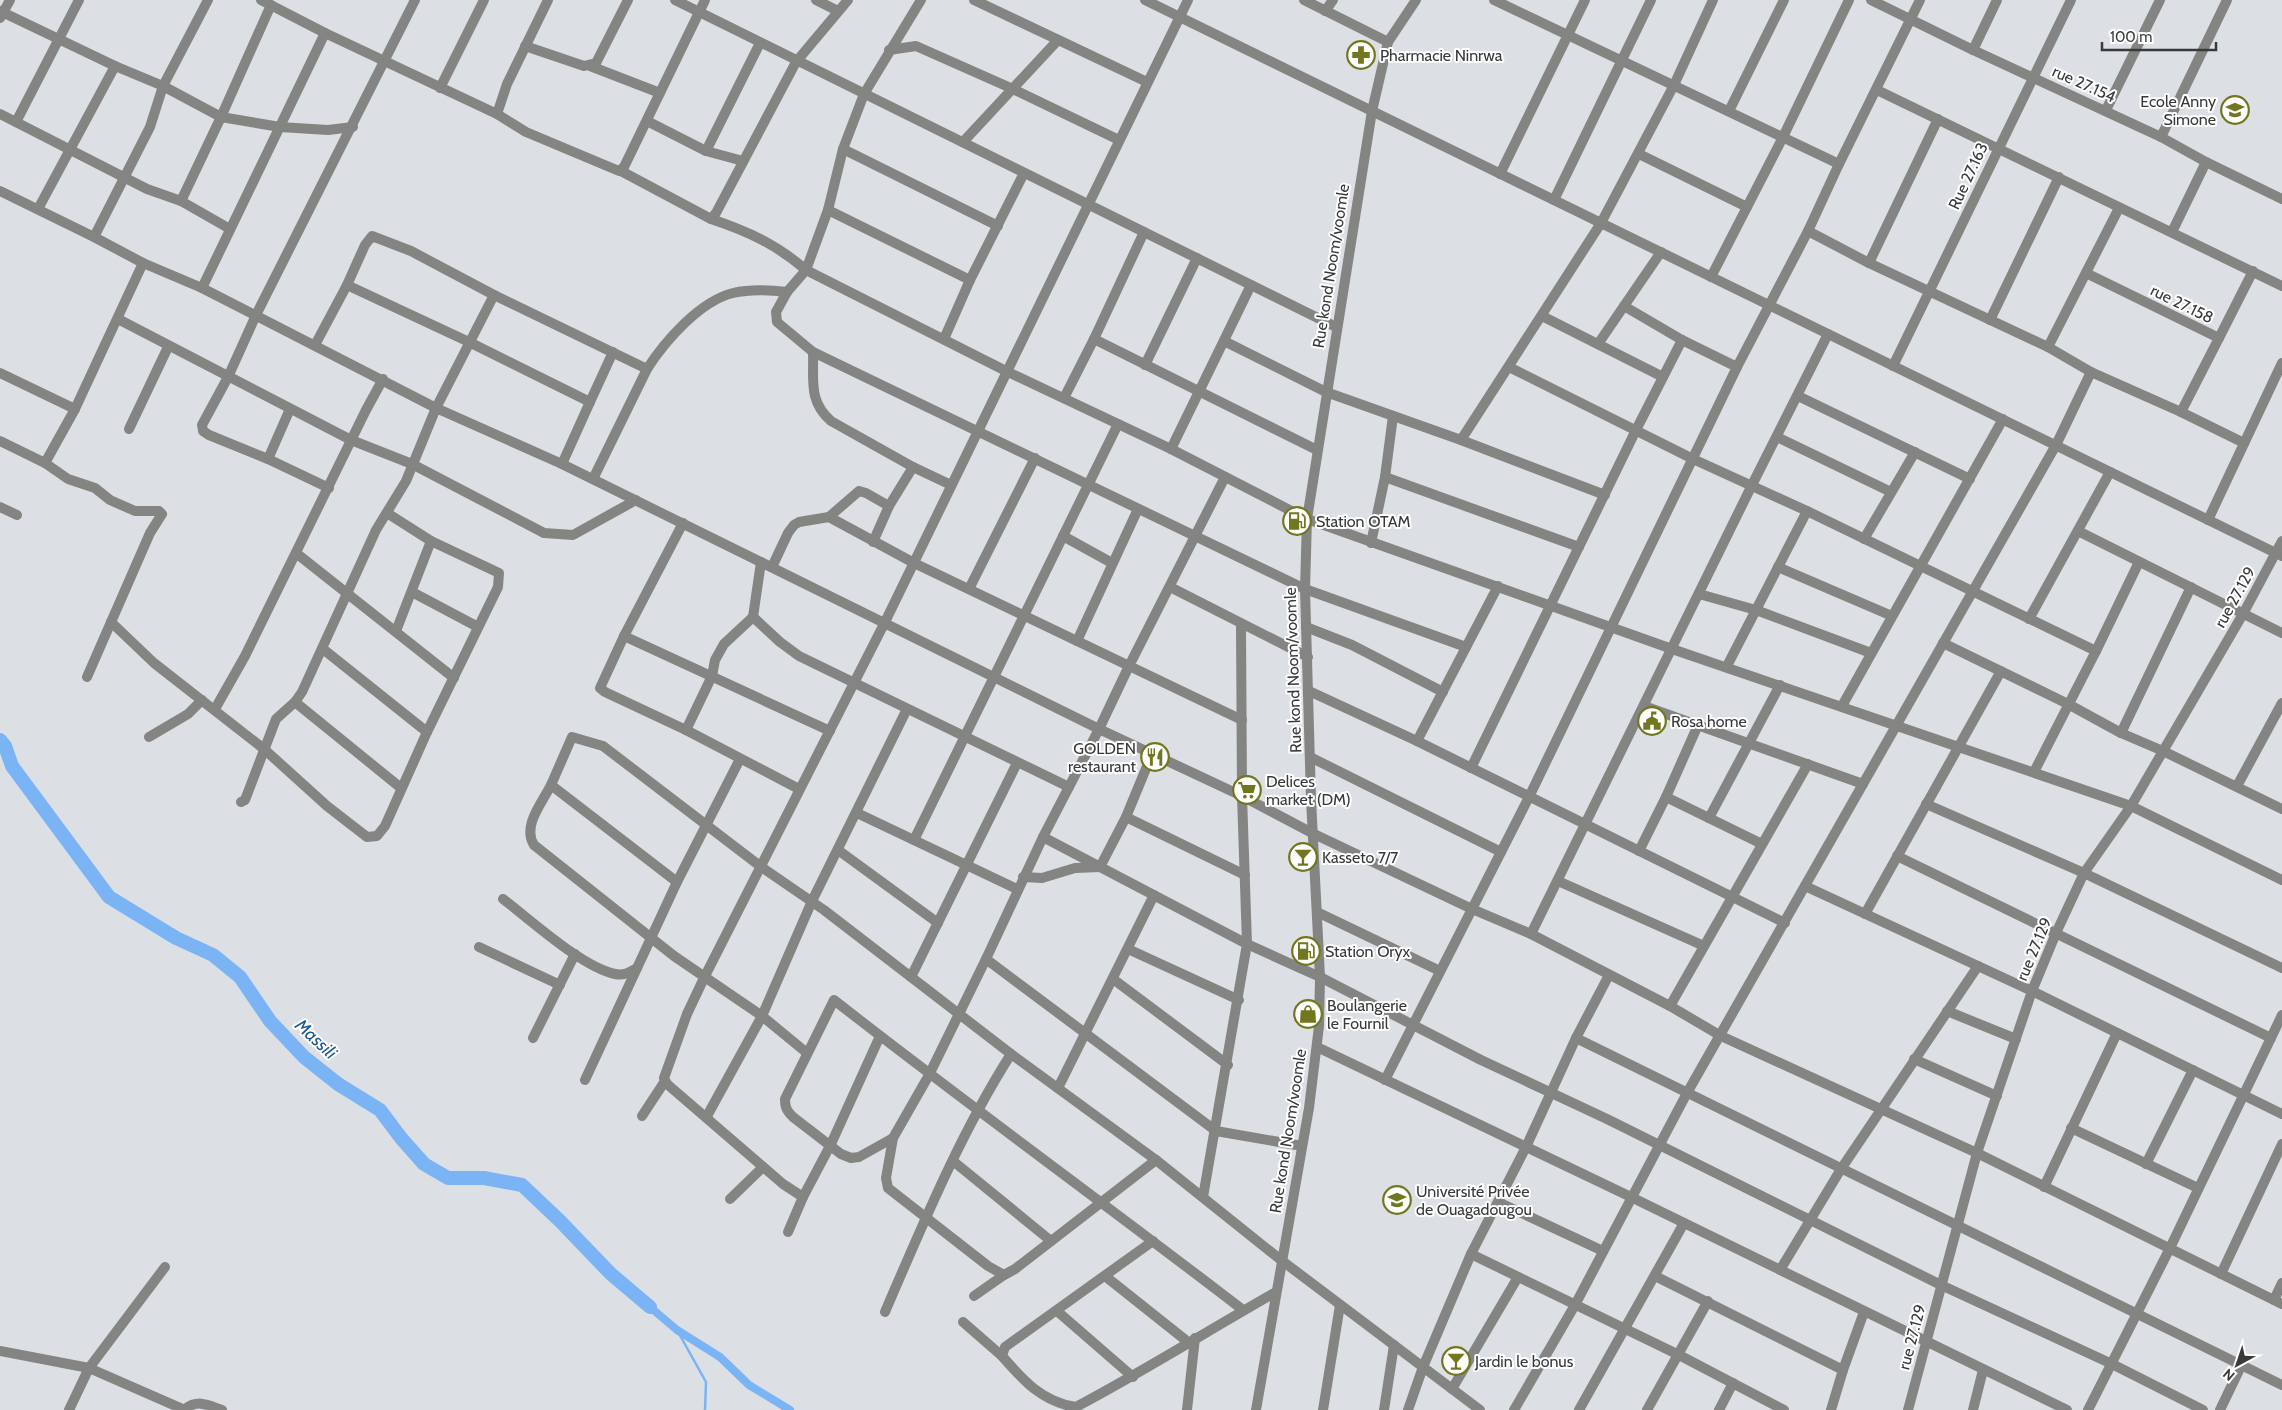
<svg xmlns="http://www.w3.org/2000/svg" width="2282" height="1410" viewBox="0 0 2282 1410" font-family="Cabin,sans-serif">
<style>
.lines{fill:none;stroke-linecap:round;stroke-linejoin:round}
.stream{stroke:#7bb4f4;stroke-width:2.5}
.canal{stroke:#7bb4f4;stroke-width:8}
.river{stroke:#7bb4f4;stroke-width:14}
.minor{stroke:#848583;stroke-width:10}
.labels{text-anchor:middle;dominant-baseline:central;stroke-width:4;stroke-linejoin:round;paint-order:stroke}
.poi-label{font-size:16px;fill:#38393b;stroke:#fff;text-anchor:start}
.street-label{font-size:16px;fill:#38393b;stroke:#fff}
.water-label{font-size:18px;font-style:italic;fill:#1d5892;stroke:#fff}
</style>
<rect width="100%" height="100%" fill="#dce0e5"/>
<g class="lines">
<!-- stream -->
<polyline class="stream" points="677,1330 706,1382 705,1410"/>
<!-- canal -->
<polyline class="canal" points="650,1307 677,1330 720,1357 749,1385 790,1410"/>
<!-- river -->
<polyline class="river" points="0,740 5,746 12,766 109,897 176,938 213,955 240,977 270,1021 304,1057 338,1084 380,1110 401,1138 424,1164 448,1178 484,1178 522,1185 560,1221 611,1274 650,1307"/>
<!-- minor -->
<g class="minor">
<polyline points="261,0 325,33 497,114 526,132 619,171 624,167 705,0"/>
<polyline points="675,0 1336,327"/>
<polyline points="816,0 838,11"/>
<path d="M848,0L796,62L716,213L711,219C747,231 776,244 806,270L828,210L843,149L864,94L921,0"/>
<polyline points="974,0 1147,82"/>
<polyline points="1145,0 2282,556"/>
<polyline points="1304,0 1388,42"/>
<polyline points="1494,0 1839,164"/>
<polyline points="1871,0 1973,50 2161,137 2206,162 2282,199"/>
<polyline points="0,11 115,66 163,86 221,117 280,127 328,130 353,127"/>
<polyline points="1325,11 1333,0"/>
<polyline points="0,18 10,0"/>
<polyline points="525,46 584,66 596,63 628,0"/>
<polyline points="889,50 916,46 1013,89 1119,140"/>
<polyline points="1973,50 1997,0"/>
<polyline points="590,66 660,93"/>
<polyline points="440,88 484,0"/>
<polyline points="1877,90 2282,286"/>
<polyline points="2106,110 2160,0"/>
<polyline points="1729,111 1784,0"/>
<polyline points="0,114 147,189 181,201"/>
<polyline points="497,114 507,84 548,0"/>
<polyline points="647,121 706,151 743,161"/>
<polyline points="16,122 79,0"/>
<polyline points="2161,137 2227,0"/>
<polyline points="963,142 1058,40"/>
<polyline points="843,149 998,226"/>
<polyline points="706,151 760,43"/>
<polyline points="1639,154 1747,207"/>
<polyline points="621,171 711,219"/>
<polyline points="1500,174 1585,0"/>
<polyline points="0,191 94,237 143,263 202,288 436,408 562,464 1099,729 1242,796 1314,834 1472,909 1531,934 1670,1006 1721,1036 1977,1153 2282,1304"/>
<polyline points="1554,200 1651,0"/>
<polyline points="38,209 115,66"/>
<polyline points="828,210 970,280"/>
<polyline points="230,229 181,201 221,117 271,5"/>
<polyline points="1808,231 1869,263 2048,347 2091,372 2181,412 2244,443"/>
<polyline points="2172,232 2206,162"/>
<polyline points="94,237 150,127 163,86 208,0"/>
<polyline points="1869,263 1938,119"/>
<polyline points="2086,273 2219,338 2181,412"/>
<polyline points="1711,277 1782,139 1849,0"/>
<polyline points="347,285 469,342 590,402 562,464"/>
<polyline points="202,288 325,33"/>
<polyline points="787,292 776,312 777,322 813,352 1305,589 1466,647"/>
<polyline points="1624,306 1682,340 1737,367"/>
<polyline points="1542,316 1663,377"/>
<polyline points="118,319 351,440 412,464 544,533 573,535 636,500"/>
<polyline points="1990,320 2059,177"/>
<polyline points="2219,338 2253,271"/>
<polyline points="944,339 970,280 1024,173"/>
<polyline points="1094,339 1317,450"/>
<polyline points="1224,341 1326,392 1461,440 1605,495"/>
<polyline points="1598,344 1661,252"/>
<path d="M315,345L347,285L365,245L372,236L411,251L494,295L647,369C665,341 700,301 733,293C750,289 770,290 787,292L806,270L1006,371L1171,449L1307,519L1672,649L2131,806L2282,880"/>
<polyline points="2048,347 2119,208"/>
<path d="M813,352C814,380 808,401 831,421L913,467L951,485"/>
<polyline points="1145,365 1197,258"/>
<polyline points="1893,366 2071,0"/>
<polyline points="1509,367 1693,459 1807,511 2096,651"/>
<polyline points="0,373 75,409"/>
<polyline points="1798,396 1970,479"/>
<polyline points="1064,398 1094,339 1144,232"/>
<polyline points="590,402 613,352"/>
<polyline points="129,429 168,347"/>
<polyline points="1777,437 1891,492"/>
<polyline points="1461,440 1601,223 1674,85 1713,0"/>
<polyline points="0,441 45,463 68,479 95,488 110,500 135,511 159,511 162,514 150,533 87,677"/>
<polyline points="1171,449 1251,285"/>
<polyline points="268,459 290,409"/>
<polyline points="45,463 75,409 143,263"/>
<path d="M1225,477L1129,666L1099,729L1043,837L986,959L929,1075L893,1138L859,1157L851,1158L841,1154L793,1117C787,1111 785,1108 785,1099L834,1000C968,1105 1107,1205 1243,1310"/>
<polyline points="1385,477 1579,547"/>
<polyline points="593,479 647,369"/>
<polyline points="329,488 268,459 209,435 203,431 202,425 228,377 256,315 415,0"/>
<polyline points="0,507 17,515"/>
<polyline points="387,513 431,541 396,631"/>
<polyline points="829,517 859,491 866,493 889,506"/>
<polyline points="2208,520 2282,363"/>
<polyline points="683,523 624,636 600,688 605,692 686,730 799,789"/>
<polyline points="2078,531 2282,633"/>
<polyline points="1063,536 1112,563"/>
<polyline points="1864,539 1915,452"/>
<polyline points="873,542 889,506 913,467"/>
<polyline points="1371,543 1385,477 1393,416"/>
<polyline points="296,553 454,678"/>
<polyline points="772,567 788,533 794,525 799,522 829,517 914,563 1242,720"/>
<polyline points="1778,567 1892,616"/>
<polyline points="1170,587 1308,657"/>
<polyline points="969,589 1035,458"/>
<polyline points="412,592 478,627"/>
<polyline points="1699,594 1756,610 1871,653"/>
<polyline points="753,617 780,642 799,656 1069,787"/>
<polyline points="2029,619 2110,472"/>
<polyline points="111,622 154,663 264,749 327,806 367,837 377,836 385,826 427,732 498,587 499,573 431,541"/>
<polyline points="1306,627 1352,645 1443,692"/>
<polyline points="624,636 830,731"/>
<polyline points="1077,641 1138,509"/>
<polyline points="1943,643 2068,704 2121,733 2163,751 2282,809"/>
<polyline points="323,649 427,732"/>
<polyline points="1727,666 1807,511"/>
<polyline points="1309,691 1417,741 1785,923"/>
<polyline points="295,702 401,788"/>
<polyline points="1644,706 1863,784"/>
<polyline points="1842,706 2003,419"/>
<polyline points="215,709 245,656 366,410 383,379"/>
<polyline points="686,730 712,676 715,660 724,644 753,617 761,562"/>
<polyline points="2121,733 2191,587"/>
<polyline points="149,737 188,714 202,700"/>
<polyline points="1417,741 1498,586"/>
<polyline points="1310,757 1501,852"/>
<polyline points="1471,768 1636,430 1682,340"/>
<polyline points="2034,772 2096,651 2139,562"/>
<path d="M551,785C542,803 522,826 534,845L674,956L762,1016L807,1053"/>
<polyline points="2237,786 2282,703"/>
<polyline points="1666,797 1762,844"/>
<polyline points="241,802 245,800 276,719 295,702 302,692 376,530 406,481 436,408 494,295"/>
<polyline points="1926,804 2084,873 2282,968"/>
<polyline points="857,813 1017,889"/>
<polyline points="1126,817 1245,875"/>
<polyline points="1709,818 1780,685"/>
<polyline points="1043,837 1247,944 1320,977 1481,1060 1607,1119 1941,1285 2112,1364 2203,1410"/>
<polyline points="914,840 1118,424"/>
<polyline points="838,850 938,923"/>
<polyline points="1639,851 1666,797 1698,725"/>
<polyline points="1897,856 2271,1038"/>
<polyline points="1023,877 1042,878 1075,868 1100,867 1126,817 1152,754"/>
<polyline points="1558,881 1704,946"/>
<polyline points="677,882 551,785 572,737 603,746 760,866 824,910 1011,1054 1156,1160 1281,1260 1480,1410"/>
<polyline points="1805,886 2032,991 2282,1114"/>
<path d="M503,899C532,921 582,967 615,974C624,976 630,972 637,968"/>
<polyline points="1317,912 1440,971"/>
<polyline points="1865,914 2001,671"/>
<polyline points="1531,934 1751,487 1828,334"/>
<polyline points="479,947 560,985"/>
<polyline points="1128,949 1239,1000"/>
<polyline points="986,959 1216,1131 1302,1146"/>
<polyline points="911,977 1017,763"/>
<polyline points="1113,979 1228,1065"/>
<polyline points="1670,1006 1808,764"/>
<polyline points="1947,1011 2016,1039"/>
<polyline points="533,1038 575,954"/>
<polyline points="1576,1038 2282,1385"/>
<polyline points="1317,1047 1631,1197 2067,1410"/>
<polyline points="1914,1059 1997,1096"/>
<polyline points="585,1080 677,882 740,759"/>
<polyline points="1385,1080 1529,797 1737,367 1808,231 1839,164 1920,0"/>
<polyline points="1058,1088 1154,895"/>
<polyline points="642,1116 665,1081"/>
<polyline points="707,1116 762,1016 812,901 907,709"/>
<polyline points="2071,1128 2198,1188"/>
<polyline points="893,1138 886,1178 888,1188 988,1266 1004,1275 1015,1269 1156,1160"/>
<polyline points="953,1161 1051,1241"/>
<polyline points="2146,1164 2193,1070"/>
<polyline points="2044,1187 2117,1033"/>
<polyline points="803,1197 783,1184 667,1084 664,1078 687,1014 704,978 885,622 1188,0"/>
<polyline points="1203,1197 1247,944 1242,796 1241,624"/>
<polyline points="730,1199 763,1167"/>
<polyline points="1498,1202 1603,1251"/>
<polyline points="788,1232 803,1197 831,1144 880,1036"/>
<path d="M1153,1241L1005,1347L1002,1356C1023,1380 1042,1402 1076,1407C1144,1371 1209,1330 1276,1292"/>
<polyline points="1471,1254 1679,1355 1784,1410"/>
<polyline points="1780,1270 1841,1169 1978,966"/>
<polyline points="2221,1274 2282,1144"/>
<polyline points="1105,1276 1188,1342"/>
<polyline points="1655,1276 1843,1370"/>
<polyline points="974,1296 1004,1275"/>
<polyline points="2274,1300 2282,1283"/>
<polyline points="1057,1311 1133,1377"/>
<path d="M885,1312C922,1226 960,1134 1011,1054"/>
<polyline points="963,1322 1002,1356"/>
<polyline points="0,1351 89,1368 185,1410"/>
<polyline points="1452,1389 1518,1277"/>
<path d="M185,1409C198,1399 208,1405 222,1410"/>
<polyline points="69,1410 89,1368 165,1267"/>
<polyline points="1187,1410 1195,1338"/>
<polyline points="1256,1410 1309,1108 1319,1026 1320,977 1311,799 1305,589 1307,519 1372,111 1388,42 1416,0"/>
<polyline points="1323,1410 1340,1305"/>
<polyline points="1384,1410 1394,1345"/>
<polyline points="1408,1410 1423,1367 1471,1254 1526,1147 1576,1038 1609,975"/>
<polyline points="1514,1410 1575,1305 1687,1093 2056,445 2091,372"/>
<polyline points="1579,1410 1684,1223"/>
<polyline points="1647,1410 1708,1301"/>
<polyline points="1719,1410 1733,1383"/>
<polyline points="1831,1410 1843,1370 1864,1312"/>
<polyline points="1908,1410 1977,1153 2032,991 2056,933 2084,873 2131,806 2243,614 2282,541"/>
<polyline points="1973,1410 1983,1370"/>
<polyline points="2088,1410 2170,1248 2282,1015"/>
<polyline points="2220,1410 2242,1364"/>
</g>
</g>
<!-- icons -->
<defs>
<symbol id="pharmacy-ring" viewBox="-11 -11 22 22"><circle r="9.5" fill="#fff" stroke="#72761e" stroke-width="1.5"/><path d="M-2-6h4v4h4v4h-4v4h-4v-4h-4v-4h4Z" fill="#72761e"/></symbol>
<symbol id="school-ring" viewBox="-11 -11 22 22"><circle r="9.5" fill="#fff" stroke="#72761e" stroke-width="1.5"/><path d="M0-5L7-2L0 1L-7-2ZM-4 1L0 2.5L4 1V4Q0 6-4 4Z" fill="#72761e"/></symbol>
<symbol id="fuel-ring" viewBox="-11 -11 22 22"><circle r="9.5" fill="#fff" stroke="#72761e" stroke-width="1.5"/><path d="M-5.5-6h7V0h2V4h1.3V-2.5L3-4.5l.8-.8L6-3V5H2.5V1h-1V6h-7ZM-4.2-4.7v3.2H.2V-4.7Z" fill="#72761e"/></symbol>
<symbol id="civic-ring" viewBox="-11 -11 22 22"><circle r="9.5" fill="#fff" stroke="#72761e" stroke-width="1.5"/><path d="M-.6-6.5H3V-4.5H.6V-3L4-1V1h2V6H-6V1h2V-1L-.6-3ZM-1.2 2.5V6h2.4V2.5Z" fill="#72761e"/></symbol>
<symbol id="restaurant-ring" viewBox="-11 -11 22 22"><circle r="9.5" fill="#fff" stroke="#72761e" stroke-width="1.5"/><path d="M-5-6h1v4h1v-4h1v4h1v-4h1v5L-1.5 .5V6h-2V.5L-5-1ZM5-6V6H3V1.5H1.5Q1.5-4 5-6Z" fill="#72761e"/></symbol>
<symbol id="supermarket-ring" viewBox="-11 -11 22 22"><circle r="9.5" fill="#fff" stroke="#72761e" stroke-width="1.5"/><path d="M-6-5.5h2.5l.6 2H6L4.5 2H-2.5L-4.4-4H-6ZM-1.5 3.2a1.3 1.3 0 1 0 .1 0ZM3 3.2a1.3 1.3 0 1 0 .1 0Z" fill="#72761e"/></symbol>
<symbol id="bar-ring" viewBox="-11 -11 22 22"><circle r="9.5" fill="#fff" stroke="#72761e" stroke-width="1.5"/><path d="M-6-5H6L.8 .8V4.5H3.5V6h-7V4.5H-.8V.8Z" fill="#72761e"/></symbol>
<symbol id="shop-ring" viewBox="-11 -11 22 22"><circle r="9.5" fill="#fff" stroke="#72761e" stroke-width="1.5"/><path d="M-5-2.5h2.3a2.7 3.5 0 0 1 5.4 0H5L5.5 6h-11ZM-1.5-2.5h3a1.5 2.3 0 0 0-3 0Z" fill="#72761e"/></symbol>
<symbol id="university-ring" viewBox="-11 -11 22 22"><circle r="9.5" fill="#fff" stroke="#72761e" stroke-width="1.5"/><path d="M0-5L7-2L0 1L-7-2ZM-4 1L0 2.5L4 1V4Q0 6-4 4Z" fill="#72761e"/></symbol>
</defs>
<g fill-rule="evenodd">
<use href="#pharmacy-ring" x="1345" y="39" width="32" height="32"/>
<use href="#school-ring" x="2219" y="94" width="32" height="32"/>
<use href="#fuel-ring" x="1281" y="505" width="32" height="32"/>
<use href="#civic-ring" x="1636" y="705" width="32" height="32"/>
<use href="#restaurant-ring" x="1139" y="741" width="32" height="32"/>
<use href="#supermarket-ring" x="1231" y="774" width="32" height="32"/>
<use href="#bar-ring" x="1287" y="841" width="32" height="32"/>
<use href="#fuel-ring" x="1290" y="935" width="32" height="32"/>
<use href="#shop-ring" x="1292" y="998" width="32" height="32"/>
<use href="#university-ring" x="1381" y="1184" width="32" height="32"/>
<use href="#bar-ring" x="1440" y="1345" width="32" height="32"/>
</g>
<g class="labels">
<!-- poi labels -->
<g class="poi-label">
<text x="1380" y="55">Pharmacie Ninrwa</text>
<text x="2216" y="101" text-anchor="end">Ecole Anny<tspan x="2216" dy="18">Simone</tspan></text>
<text x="1316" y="521">Station OTAM</text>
<text x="1671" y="721">Rosa home</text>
<text x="1136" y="748" text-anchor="end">GOLDEN<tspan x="1136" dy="18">restaurant</tspan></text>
<text x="1266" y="781">Delices<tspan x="1266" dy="18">market (DM)</tspan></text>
<text x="1322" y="857">Kasseto 7/7</text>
<text x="1325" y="951">Station Oryx</text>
<text x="1327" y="1005">Boulangerie<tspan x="1327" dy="18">le Fournil</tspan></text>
<text x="1416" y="1191">Université Privée<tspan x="1416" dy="18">de Ouagadougou</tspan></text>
<text x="1475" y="1361">Jardin le bonus</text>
</g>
<!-- street labels -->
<g class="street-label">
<text transform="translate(2084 84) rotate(24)">rue 27.154</text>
<text transform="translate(1968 176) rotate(-65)">Rue 27.163</text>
<text transform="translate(1331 266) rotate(-81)">Rue kond Noom/voomle</text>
<text transform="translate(2182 304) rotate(26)">rue 27.158</text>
<text transform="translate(2235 597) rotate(-61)">rue 27.129</text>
<text transform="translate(1293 670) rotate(-92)">Rue kond Noom/voomle</text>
<text transform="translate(2034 949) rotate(-67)">rue 27.129</text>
<text transform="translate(1288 1131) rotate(-81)">Rue kond Noom/voomle</text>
<text transform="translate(1912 1337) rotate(-75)">rue 27.129</text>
</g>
<!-- water labels -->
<g class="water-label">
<text transform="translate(316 1039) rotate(43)">Massili</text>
</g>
</g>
<!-- north arrow -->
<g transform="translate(2237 1365) rotate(220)" stroke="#ffffff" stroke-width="4" paint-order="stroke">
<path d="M0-4L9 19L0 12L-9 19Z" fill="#38393b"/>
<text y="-8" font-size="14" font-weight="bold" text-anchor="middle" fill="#38393b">N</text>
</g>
<!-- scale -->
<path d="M2102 42v8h114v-8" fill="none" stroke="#38393b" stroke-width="2.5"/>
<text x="2110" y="42" font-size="15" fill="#38393b" stroke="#ffffff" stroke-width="4" paint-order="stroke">100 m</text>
</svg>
